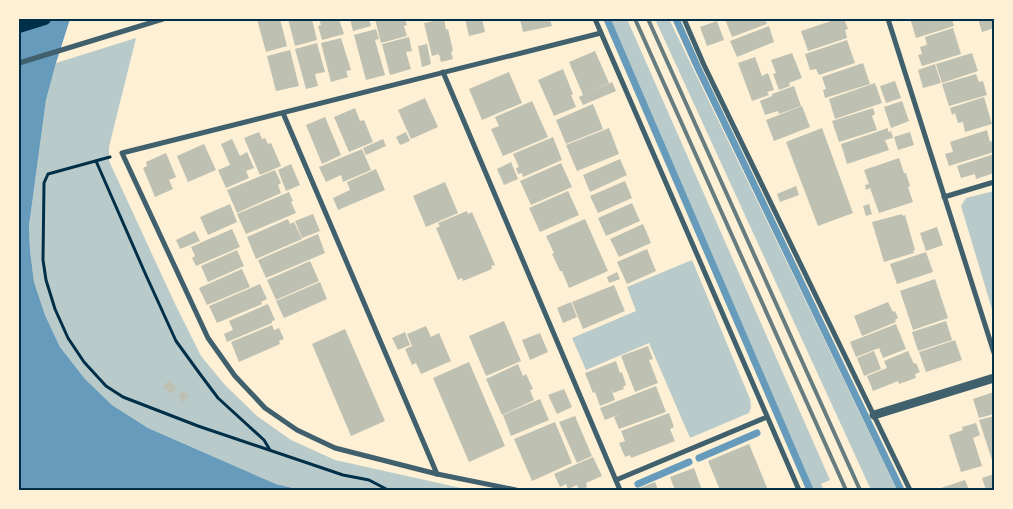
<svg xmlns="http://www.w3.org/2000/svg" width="1013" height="509" viewBox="0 0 1013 509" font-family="'PT Sans Narrow',sans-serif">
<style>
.green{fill:#b9caca}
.water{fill:#669bbc}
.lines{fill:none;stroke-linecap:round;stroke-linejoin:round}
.stream{stroke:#669bbc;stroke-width:7}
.building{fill:#bec0b2}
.path{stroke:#003049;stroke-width:3}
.minor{stroke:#3f606c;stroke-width:5}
.tertiary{stroke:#3f606c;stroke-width:9}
.primary{stroke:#003049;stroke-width:12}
.rail{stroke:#657d81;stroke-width:4}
.neatline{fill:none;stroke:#003049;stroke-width:2}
</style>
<rect width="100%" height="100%" fill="#fdf0d5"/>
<!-- green -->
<g class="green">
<polygon points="609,19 627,19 830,480 821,484 824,490 813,490"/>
<polygon points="655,19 669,19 897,490 890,490 889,489 886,490 871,490"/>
<polygon points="136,38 109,147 109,161 176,306 201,356 225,385 257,416 291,440 335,460 470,490 301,490 276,484 148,428 112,405 85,379 60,347 45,315 34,282 30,250 29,226 46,100 56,63"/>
<polygon points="994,191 994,316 961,206 966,198"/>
<polygon points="692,260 750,399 751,407 749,413 690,438 649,343 586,370 572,338 636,311 627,287"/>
</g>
<!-- water -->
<polygon class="water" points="19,19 70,19 56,63 46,100 29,226 30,250 34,282 45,315 60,347 85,379 112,405 148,428 276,484 301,490 19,490"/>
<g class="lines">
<!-- stream -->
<g class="stream">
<polyline points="607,19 810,490"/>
<polyline points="676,19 698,68 901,490"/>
<polyline points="699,458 757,433"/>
<polyline points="638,484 689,462"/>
</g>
</g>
<!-- building -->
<g class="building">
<polygon points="257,19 280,19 287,46 266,52"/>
<polygon points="288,19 312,19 317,40 295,46"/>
<polygon points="319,19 339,19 344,34 322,40 318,26 321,25"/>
<polygon points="350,19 369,19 371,26 353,31"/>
<polygon points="375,19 405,19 407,25 404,26 407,36 381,43"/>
<polygon points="444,19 446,30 448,29 453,51 451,52 453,59 441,62 439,54 432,56 424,23"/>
<polygon points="465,19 482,19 485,32 469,36"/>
<polygon points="520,19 550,19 552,26 523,32"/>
<polygon points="725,19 765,19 767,24 732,37"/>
<polygon points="837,19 844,19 848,29 845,30 847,38 808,51 801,31"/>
<polygon points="917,19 952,19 954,26 916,38 911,21"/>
<polygon points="978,19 994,19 994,28 982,32"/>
<polygon points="717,21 724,40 707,46 700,27"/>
<polygon points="769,26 774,42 737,57 730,41"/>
<polygon points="953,28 961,54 922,66 918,55 922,54 920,47 927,45 925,37"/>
<polygon points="376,29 379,39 375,40 385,75 366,80 354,35"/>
<polygon points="409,37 412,51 406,52 411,69 390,75 382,44"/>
<polygon points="341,38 351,70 346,71 348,77 331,82 321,43"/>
<polygon points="847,40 855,63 819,75 816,69 810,70 805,54"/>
<polygon points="317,43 325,72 315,74 318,86 306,89 295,49"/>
<polygon points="427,44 431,64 422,67 418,46"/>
<polygon points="290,50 299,86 276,91 267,56"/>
<polygon points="595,51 609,83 588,93 612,82 616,91 583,105 579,97 583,95 569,62"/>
<polygon points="792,53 802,78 789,83 790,86 779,90 773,74 776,73 771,60"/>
<polygon points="972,53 978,71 942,83 936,64"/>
<polygon points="755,57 762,76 768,73 774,90 767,92 769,95 752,101 738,63"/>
<polygon points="863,63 870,84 825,98 823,90 826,89 822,77"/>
<polygon points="935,64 941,83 923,88 918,70"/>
<polygon points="563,69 573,94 571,95 576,107 554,116 538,80"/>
<polygon points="509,72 522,103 482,120 469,89"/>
<polygon points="976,74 979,82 983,81 987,95 949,106 942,84"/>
<polygon points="895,81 901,98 886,103 880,86"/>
<polygon points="875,83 882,103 835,119 829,99"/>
<polygon points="794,86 801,106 779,114 778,111 765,115 760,101 772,96 772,94"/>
<polygon points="984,97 992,124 965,132 963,122 958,123 955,113 952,115 950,108"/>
<polygon points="425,98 438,127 411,139 398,110"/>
<polygon points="532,101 548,137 503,156 491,129 499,126 495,117"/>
<polygon points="902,101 909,121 891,128 884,107"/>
<polygon points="593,104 603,129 566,144 556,120"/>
<polygon points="802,106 810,127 774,141 766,120"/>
<polygon points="355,108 360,121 364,120 373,142 349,152 334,117"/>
<polygon points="873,108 875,114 872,116 877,130 839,142 832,121"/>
<polygon points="325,117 341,155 322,164 306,125"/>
<polygon points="609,128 619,154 577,171 566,145"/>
<polygon points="822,128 853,213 818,226 786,142"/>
<polygon points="888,128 888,132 891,131 893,138 885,140 889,150 847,164 841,144"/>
<polygon points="987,130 990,142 992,141 994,152 949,166 945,154 953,152 950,142"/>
<polygon points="259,132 262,139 265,138 268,144 271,143 281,166 260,175 244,138"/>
<polygon points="406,132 410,141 400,145 396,137"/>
<polygon points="910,132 914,145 898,150 894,137"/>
<polygon points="553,137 562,160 523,177 522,173 518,174 516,168 519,167 513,154"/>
<polygon points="232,139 240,156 247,152 254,168 246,171 249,178 226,188 218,170 230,165 221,144"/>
<polygon points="383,139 386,146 366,155 363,148"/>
<polygon points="204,144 216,170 188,182 177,156"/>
<polygon points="362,149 371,170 343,182 341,175 326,182 319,167"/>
<polygon points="166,153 176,177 169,180 173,189 155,197 143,168 147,166 146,162"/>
<polygon points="994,154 994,173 976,179 975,174 961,178 957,166"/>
<polygon points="899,158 904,173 906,173 910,186 908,187 913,202 879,213 870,188 866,190 865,185 869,184 864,170"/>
<polygon points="620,159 627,175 590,192 583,175"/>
<polygon points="511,162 518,179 504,185 497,169"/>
<polygon points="561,163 572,187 531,205 520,181"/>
<polygon points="291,164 300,185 286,191 278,170"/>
<polygon points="376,169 385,190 338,210 333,198 350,190 347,182"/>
<polygon points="275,170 281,183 278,185 281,193 237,213 227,190"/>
<polygon points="625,181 632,198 598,213 590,196"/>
<polygon points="445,182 458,213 426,227 413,196"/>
<polygon points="796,186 799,195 780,202 777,194"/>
<polygon points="568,191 579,215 540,232 529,208"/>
<polygon points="289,192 293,201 291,202 296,213 246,234 237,214"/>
<polygon points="632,203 640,221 606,236 598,218"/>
<polygon points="230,204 237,222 208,235 200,217"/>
<polygon points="869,204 872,214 866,216 863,206"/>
<polygon points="467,211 468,214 472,212 495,265 491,266 492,269 463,281 462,278 458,280 436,228 440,226 438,223"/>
<polygon points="313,214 320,231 302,238 295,221"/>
<polygon points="902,214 903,216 905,215 915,250 913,251 914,253 884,262 872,222"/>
<polygon points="288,219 290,224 294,222 302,239 256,259 247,237"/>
<polygon points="585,219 608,271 569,288 562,271 560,271 552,254 554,253 546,236"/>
<polygon points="643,224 651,243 619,257 610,239"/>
<polygon points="937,227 943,245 926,251 920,233"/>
<polygon points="232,229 240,247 196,266 192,258 195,256 191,247"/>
<polygon points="195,231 200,241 180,249 176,240"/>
<polygon points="318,234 325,253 266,278 258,260"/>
<polygon points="647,249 656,271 627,284 617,262"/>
<polygon points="237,250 244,266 208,282 201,266"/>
<polygon points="926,252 933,272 897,284 890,264"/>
<polygon points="310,261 319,281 276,300 267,280"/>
<polygon points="242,269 250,287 207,305 199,288"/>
<polygon points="617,272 620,279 609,283 607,277"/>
<polygon points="935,279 948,318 913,330 900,291"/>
<polygon points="320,282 327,299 284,318 276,301"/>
<polygon points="260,284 267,299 261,302 262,304 217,323 209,306"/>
<polygon points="614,285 625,311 583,329 572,302"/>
<polygon points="571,302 577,317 563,323 557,308"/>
<polygon points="888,302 893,312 895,311 898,318 895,320 896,322 862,336 854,316"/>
<polygon points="268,304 275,320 272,321 272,323 227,342 224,334 233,330 229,321"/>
<polygon points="504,321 521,361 486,376 469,336"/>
<polygon points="946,321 952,340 918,351 912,332"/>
<polygon points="896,324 906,349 883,358 879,348 856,357 850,342"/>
<polygon points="272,325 274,330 279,328 284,339 279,341 280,344 239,362 231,342"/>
<polygon points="426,326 431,337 439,333 451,361 421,374 416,363 412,365 405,349 412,346 407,334"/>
<polygon points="345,329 385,421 351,436 312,344"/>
<polygon points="405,332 410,345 398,350 392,338"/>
<polygon points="540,333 548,352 530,360 522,340"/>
<polygon points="955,340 962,360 926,372 919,352"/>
<polygon points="648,346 653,359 649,360 658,383 635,392 621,356"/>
<polygon points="874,351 881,369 864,376 857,358"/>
<polygon points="908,351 914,364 916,363 920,372 915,374 916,378 899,384 898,381 873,391 867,376 887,368 884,361"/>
<polygon points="616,361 620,373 622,372 626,385 623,387 624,389 613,393 610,386 615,400 600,406 595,392 593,393 585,373"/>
<polygon points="469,362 505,446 469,462 433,378"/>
<polygon points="518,364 523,376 526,374 533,389 530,390 534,400 502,415 486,379"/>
<polygon points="169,380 177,387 171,394 163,387"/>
<polygon points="656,386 666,412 619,429 614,417 620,414 605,420 600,408"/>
<polygon points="564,389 572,407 557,414 548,395"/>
<polygon points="183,391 189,396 184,403 178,397"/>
<polygon points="994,392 994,414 979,418 973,399"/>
<polygon points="540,399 549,420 511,436 503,415"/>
<polygon points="669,413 674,427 670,429 675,441 631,458 630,455 625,457 619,443 625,441 621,431"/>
<polygon points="575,416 592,456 577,463 559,422"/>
<polygon points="994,416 994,466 979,420"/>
<polygon points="555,422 572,463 532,481 514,439"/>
<polygon points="976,423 980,435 973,438 982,466 961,472 949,435 963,430 962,427"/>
<polygon points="749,444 768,490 720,490 708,461"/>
<polygon points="593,457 602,476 586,483 587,487 580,490 579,490 577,485 568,489 566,484 560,487 554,474"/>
<polygon points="694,468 702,490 675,490 670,477"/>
<polygon points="994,474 994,490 986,490 982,478"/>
<polygon points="965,480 969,490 941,490 941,488"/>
<polygon points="655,482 658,490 638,490 637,489"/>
</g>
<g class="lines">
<!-- path -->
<g class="path">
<polyline points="110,157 48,174 44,183 43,260 46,280 55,309 68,338 84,362 106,386 123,397 198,426 343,475 369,480 388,490"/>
<polyline points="96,161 145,273 176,341 200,374 218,398 264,440 270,450"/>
</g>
<!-- minor -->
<g class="minor">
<polyline points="595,19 799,490"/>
<polyline points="684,19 704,65 910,490"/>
<polyline points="888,19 994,353"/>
<polyline points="19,63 163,19"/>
<polyline points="443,72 620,490"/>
<polyline points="283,113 437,474"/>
<polyline points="944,197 994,182"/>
<polyline points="616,480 767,417"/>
<polyline points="516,490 437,474 335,448 297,430 265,408 235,376 208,338 122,153 601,33"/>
</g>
<!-- tertiary -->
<polyline class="tertiary" points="874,415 994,378"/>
<!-- primary -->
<polyline class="primary" points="19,27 45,19"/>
<!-- rail -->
<g class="rail">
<polyline points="635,19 846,490"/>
<polyline points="648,19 860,490"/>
</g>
</g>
<!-- border -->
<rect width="1013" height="509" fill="none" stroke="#fdf0d5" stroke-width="40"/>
<rect x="20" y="20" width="973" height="469" class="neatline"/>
</svg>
